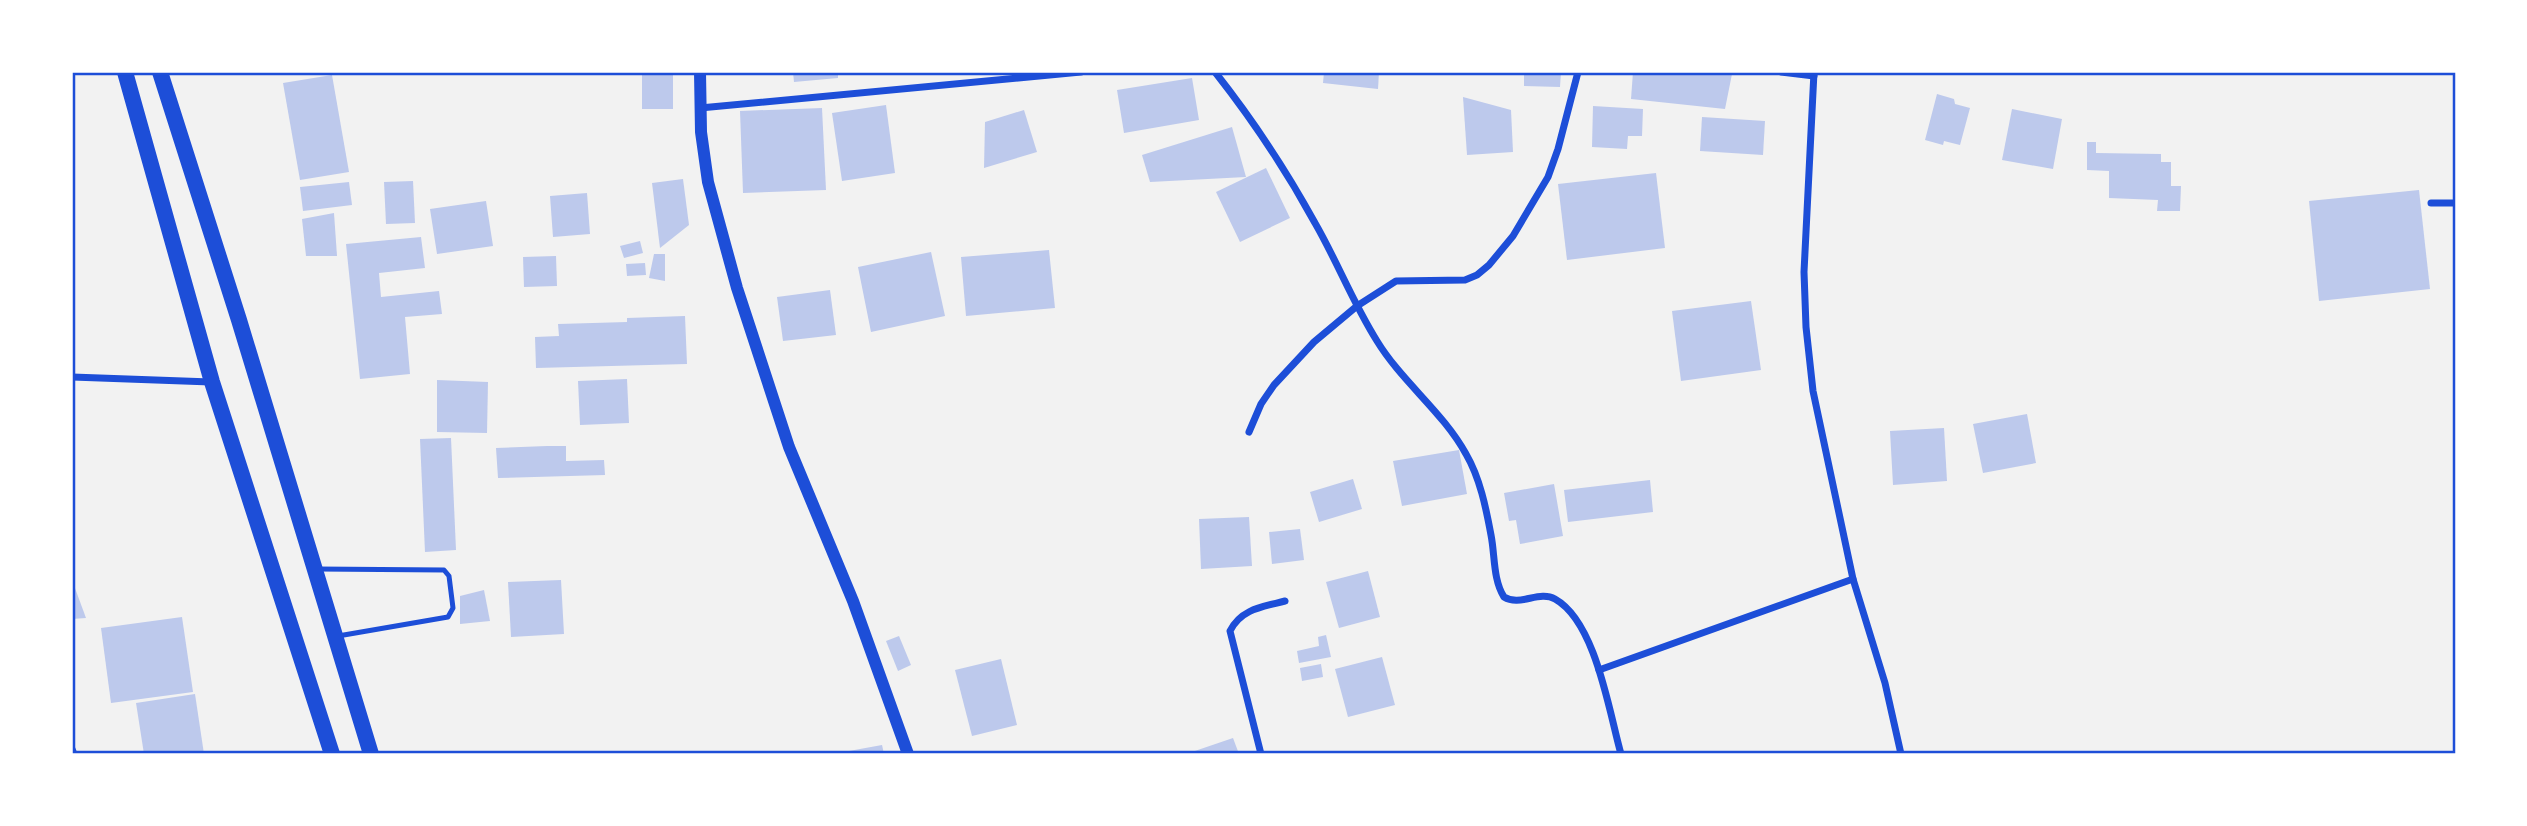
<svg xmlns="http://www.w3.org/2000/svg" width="2527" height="826" viewBox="0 0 2527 826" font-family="'Noto Sans',sans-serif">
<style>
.building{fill:#bdc9ec}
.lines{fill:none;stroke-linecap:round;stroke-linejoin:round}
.service{stroke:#1d4ed8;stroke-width:5}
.minor{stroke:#1d4ed8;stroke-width:7}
.tertiary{stroke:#1d4ed8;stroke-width:12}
.trunk{stroke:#1d4ed8;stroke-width:16}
.neatline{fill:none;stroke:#1d4ed8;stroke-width:2.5}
</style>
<rect width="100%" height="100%" fill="#f2f2f2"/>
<!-- building -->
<g class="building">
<rect x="642" y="72" width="31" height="37"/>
<polygon points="793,72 838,72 838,78 794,82"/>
<polygon points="1324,72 1379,72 1378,89 1323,83"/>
<polygon points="1524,72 1561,72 1560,87 1524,86"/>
<polygon points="1633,72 1732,74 1725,109 1631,99"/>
<polygon points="332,75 349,172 300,180 283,83"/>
<polygon points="1192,78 1199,120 1124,133 1117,90"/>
<polygon points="1937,94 1954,99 1955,104 1970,108 1960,145 1944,141 1943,145 1925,140"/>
<polygon points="1463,97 1511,110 1513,152 1467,155"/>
<polygon points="886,105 895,173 842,181 832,113"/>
<polygon points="1593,106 1643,109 1642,136 1628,136 1627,149 1592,147"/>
<polygon points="822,108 826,190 743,193 740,111"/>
<polygon points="2012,109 2062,119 2053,169 2002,160"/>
<polygon points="1024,110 1037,152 984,168 985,122"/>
<polygon points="1702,117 1765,121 1763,155 1700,151"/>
<polygon points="1232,127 1246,177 1150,182 1142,155"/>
<polygon points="2087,142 2096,142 2096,153 2161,154 2161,162 2171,162 2171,186 2181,186 2180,211 2157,211 2158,200 2109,198 2109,171 2087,170"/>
<polygon points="1266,168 1290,218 1240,242 1216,192"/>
<polygon points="1656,173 1665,248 1567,260 1558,184"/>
<polygon points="683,179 689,225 660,248 652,183"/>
<polygon points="413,181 415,223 386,224 384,182"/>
<polygon points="349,182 352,205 303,211 300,187"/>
<polygon points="2419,190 2430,289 2319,301 2309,201"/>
<polygon points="587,193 590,234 553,237 550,196"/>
<polygon points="486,201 493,246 437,254 430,209"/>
<polygon points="334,213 337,256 306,256 302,219"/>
<polygon points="421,237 425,268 379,273 381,297 439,291 442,314 405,317 410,374 360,379 346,244"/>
<polygon points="640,241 643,253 624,258 620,246"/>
<polygon points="1049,250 1055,308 966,316 961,257"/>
<polygon points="931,252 945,316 871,332 858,267"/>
<polygon points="654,254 665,254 665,281 649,278"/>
<polygon points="556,256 557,286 524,287 523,257"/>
<polygon points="645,263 646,275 627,276 626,264"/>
<polygon points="830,290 836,335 783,341 777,297"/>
<polygon points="1751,301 1761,370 1681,381 1672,311"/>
<polygon points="685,316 687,364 536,368 535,337 559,336 558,324 627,322 627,318"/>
<polygon points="627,379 629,423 580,425 578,381"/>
<polygon points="437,380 488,382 487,433 437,432"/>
<polygon points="2027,414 2036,463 1983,473 1973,424"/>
<polygon points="1944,428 1947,481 1893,485 1890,431"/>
<polygon points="451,438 456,550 425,552 420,439"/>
<polygon points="547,446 566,446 566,461 604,460 605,475 498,478 496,448"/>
<polygon points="1459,450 1467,494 1402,506 1393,461"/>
<polygon points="1353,479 1362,509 1319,522 1310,492"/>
<polygon points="1650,480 1653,512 1568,522 1564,490"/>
<polygon points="1554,484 1563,536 1520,544 1516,520 1509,521 1504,493"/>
<polygon points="1249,517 1252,566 1201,569 1199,519"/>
<polygon points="1300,529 1304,560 1272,564 1269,532"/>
<polygon points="1368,571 1380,617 1339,628 1326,582"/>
<polygon points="72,580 86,618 72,619"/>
<polygon points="561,580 564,634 511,637 508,582"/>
<polygon points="484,590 490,621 460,624 460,596"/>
<polygon points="182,617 193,692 111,703 101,628"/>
<polygon points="1326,635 1331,657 1299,663 1297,651 1319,646 1318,637"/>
<polygon points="899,636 911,665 898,671 886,641"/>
<polygon points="1382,657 1395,705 1348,717 1335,669"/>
<polygon points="1001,659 1017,725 972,736 955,670"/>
<polygon points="1321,664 1323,677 1302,681 1300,668"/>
<polygon points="195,694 204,754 144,754 136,703"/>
<polygon points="1233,738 1239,754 1186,754"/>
<polygon points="882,745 884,754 838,754 838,753"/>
</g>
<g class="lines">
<!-- service -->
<polyline class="service" points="317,569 444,570 449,576 453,608 448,617 338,636"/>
<!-- minor -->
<g class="minor">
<path d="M1215,72C1252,119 1286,170 1315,223C1337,261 1353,303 1377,341C1402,382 1443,412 1466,454C1480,478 1486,508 1491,535C1495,555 1493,580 1504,597C1520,607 1539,590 1555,599C1596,622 1609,712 1621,754"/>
<polyline points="1781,72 1814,76"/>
<polyline points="1814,72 1804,272 1806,327 1813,391 1853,579 1885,683 1901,754"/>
<polyline points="700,108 1081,72"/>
<polyline points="2431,203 2455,203"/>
<polyline points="72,377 211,382"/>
<polyline points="1249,432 1261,404 1274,385 1314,342 1357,306 1396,281 1465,280 1477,275 1489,265 1513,236 1548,177 1558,149 1578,72"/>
<polyline points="1599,670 1853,579"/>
<polyline points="72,749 74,754"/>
<path d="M1261,754L1230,631C1241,609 1262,607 1285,601"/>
</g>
<!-- tertiary -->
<polyline class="tertiary" points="700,72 701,132 708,182 737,288 789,447 853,601 908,754"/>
<!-- trunk -->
<g class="trunk">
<polyline points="125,72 212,382 332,754"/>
<polyline points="160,72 239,320 371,754"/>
</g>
</g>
<!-- border -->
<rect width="2527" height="826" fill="none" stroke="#ffffff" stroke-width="147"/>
<rect x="74" y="74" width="2380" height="678" class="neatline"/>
</svg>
